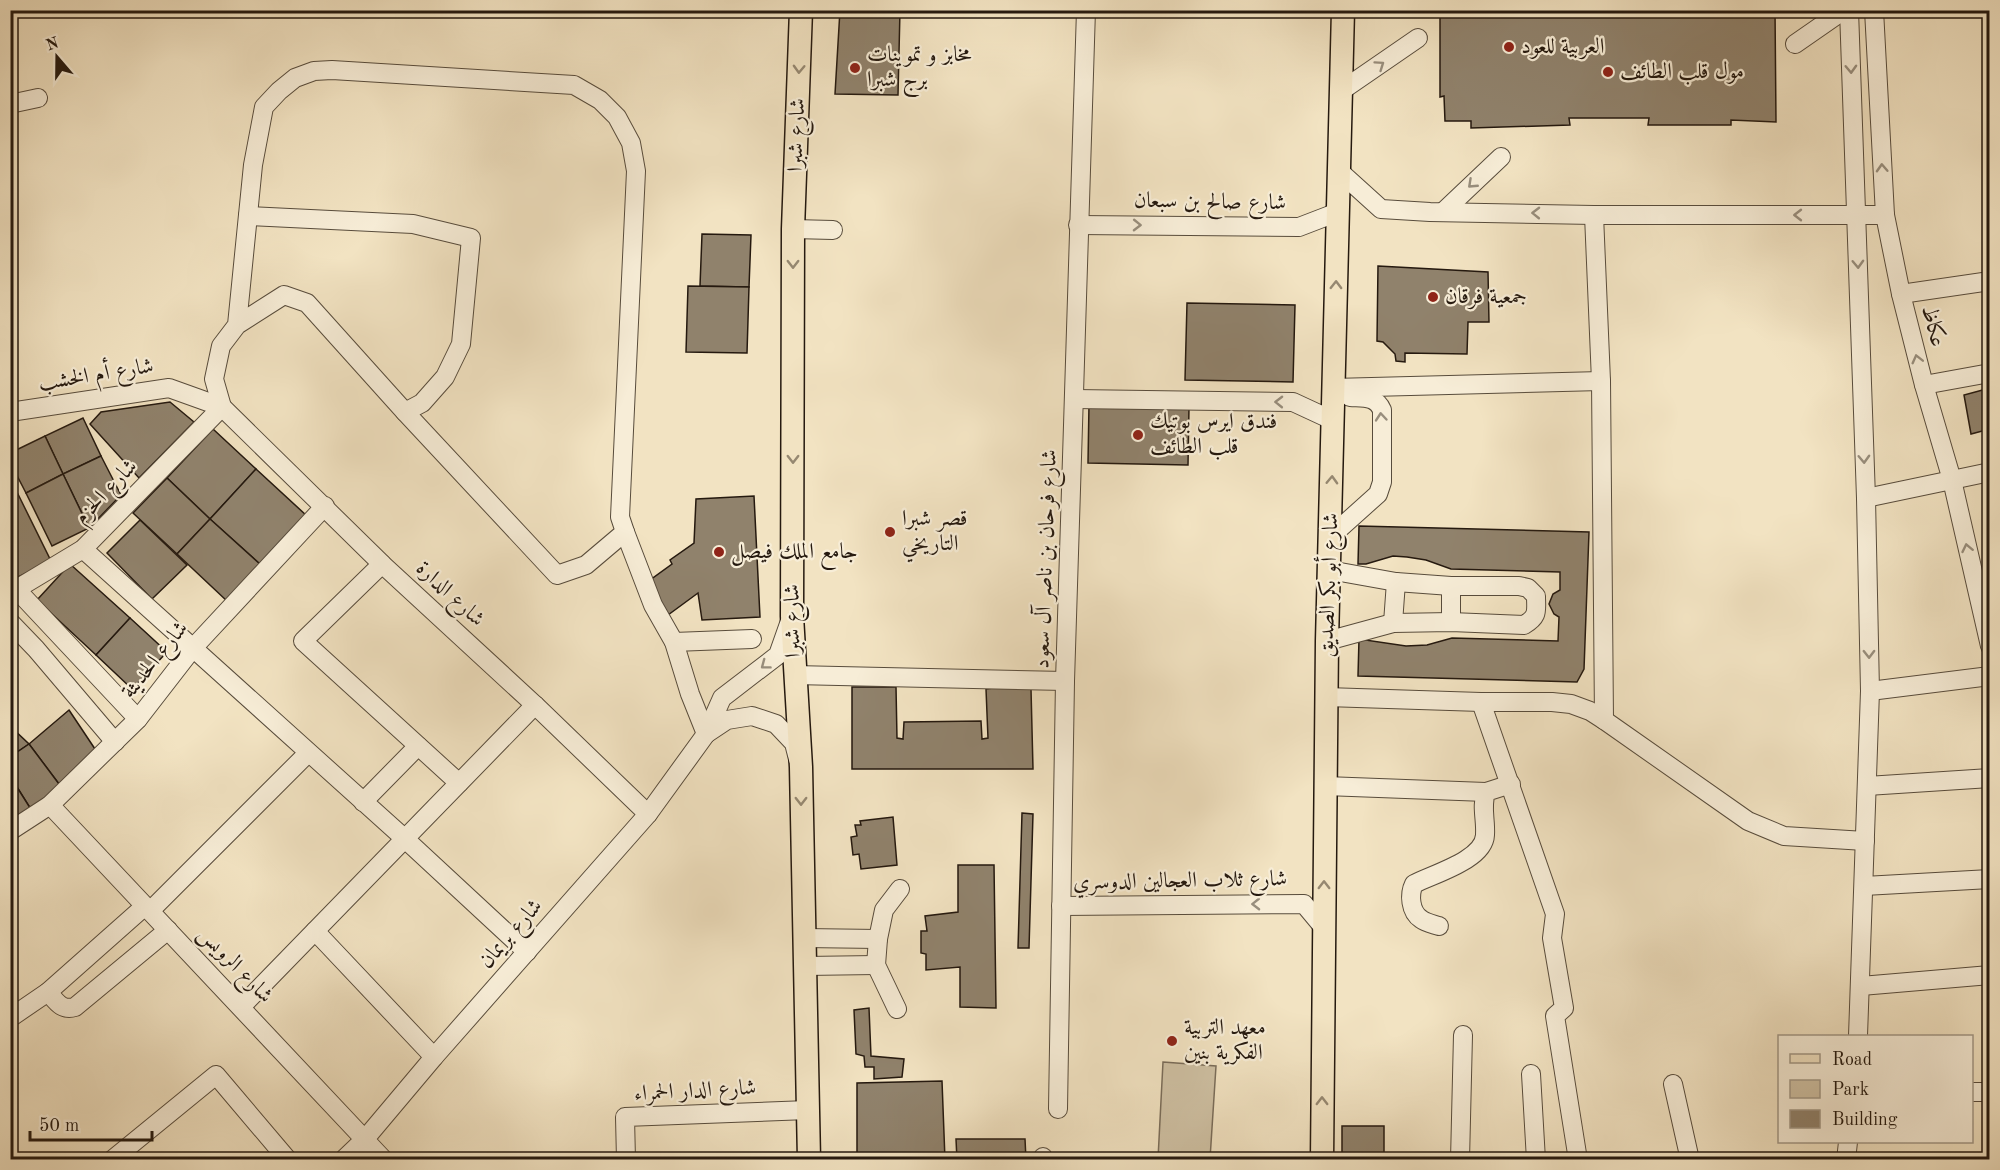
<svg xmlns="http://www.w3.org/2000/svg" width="2000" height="1170" viewBox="0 0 2000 1170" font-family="'Old Standard TT',Amiri,serif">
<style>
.green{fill:#cfc1a4;stroke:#7a6d5a;stroke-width:1.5}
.building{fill:#90826c;stroke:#25190f;stroke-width:1.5}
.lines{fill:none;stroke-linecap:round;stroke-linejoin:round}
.minor-casing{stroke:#584c3c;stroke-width:20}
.major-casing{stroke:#25190f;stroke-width:25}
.minor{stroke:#f7edd7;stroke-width:18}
.major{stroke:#f2e3c2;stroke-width:22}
.oneway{stroke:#988e7d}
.oneway2{stroke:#968871}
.poi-dot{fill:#8f2418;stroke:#f7edd7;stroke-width:2}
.labels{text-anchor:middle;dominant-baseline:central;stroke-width:4.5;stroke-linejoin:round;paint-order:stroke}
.poi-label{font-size:22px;fill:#25190f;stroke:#f7edd7;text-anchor:start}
.street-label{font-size:22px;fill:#25190f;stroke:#f7edd7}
</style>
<rect width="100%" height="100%" fill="#f2e3c2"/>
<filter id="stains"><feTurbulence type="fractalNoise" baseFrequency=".00333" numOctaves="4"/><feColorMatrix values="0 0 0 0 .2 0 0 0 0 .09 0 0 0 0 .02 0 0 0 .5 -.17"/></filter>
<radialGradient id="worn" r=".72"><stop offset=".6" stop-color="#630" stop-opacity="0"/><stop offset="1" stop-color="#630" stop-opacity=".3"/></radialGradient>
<!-- green -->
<polygon class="green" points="1163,1062 1216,1066 1210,1159 1158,1159"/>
<!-- building -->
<g class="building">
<polygon points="840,10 900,10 898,95 835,94"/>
<polygon points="1440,10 1775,10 1776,122 1731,120 1731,125 1648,125 1649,118 1569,118 1570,125 1471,128 1471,121 1445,121 1444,96 1440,97"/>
<polygon points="702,234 751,235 749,287 700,286"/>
<polygon points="1378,266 1488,272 1489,322 1468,322 1467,354 1405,353 1405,362 1396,361 1395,354 1383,342 1377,341"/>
<polygon points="688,286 749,287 747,353 686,352"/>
<polygon points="1187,303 1295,305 1293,382 1185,380"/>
<polygon points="1990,388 1990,429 1971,434 1964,395"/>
<polygon points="170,402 194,422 139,478 90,424 101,412"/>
<polygon points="1089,404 1189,407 1188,465 1088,463"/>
<polygon points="83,418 101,456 63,474 45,436"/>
<polygon points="213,429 256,469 210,519 167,478"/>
<polygon points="45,436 63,474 26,493 10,462 10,453"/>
<polygon points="101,456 121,495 89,528 63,474"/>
<polygon points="256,469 307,516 261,565 210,519"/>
<polygon points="63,474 89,528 52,546 26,493"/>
<polygon points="167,478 210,519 177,554 133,513"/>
<polygon points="13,484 51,561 10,581 10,486"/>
<polygon points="754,496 760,617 702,620 698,593 668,615 646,583 672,564 670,560 694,543 696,499"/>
<polygon points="210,519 261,565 228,602 177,554"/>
<polygon points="140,520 187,565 152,599 107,553"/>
<polygon points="1359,526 1589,532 1584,669 1577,682 1358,676 1359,639 1406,646 1427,645 1452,638 1558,641 1559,617 1554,614 1549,604 1553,594 1560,590 1560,572 1451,569 1426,560 1407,557 1393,556 1366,564 1358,564"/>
<polygon points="70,564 130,618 96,655 37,600"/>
<polygon points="130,618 167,652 132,689 96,655"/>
<polygon points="1013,685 1031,689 1033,769 852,769 852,687 896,687 897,738 903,739 904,722 981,721 982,739 988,738 986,689"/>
<polygon points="69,710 95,749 59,784 29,744"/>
<polygon points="10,726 29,744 10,757"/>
<polygon points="29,744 59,784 32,811 10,776 10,757"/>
<polygon points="10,776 32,811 10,825"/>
<polygon points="1022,813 1033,814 1029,948 1018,948"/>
<polygon points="893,817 897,865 861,869 859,854 853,855 851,837 857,836 855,825 861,825 860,821"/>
<polygon points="958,865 994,865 996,1008 960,1007 960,967 926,970 926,954 921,953 921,931 927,931 925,916 958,912"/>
<polygon points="869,1008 871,1056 904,1059 902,1077 874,1079 874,1067 865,1067 864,1056 856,1054 854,1010"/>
<polygon points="942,1081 945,1160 857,1160 857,1083"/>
<rect x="1342" y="1126" width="42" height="34"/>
<polygon points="956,1139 1025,1139 1026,1160 957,1160"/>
</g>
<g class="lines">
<defs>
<g id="minor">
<polyline points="1849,10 1866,498 1870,691 1858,1036"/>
<polyline points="1874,10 1885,215 1901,294 1924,385 1952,480 1990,646"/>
<polyline points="1795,44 1844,10"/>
<polyline points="1341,91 1418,38"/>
<polyline points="10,104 38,98"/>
<polyline points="1339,171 1381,209 1430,212 1594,215 1885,215"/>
<polyline points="1443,212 1501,157"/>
<polyline points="1594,215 1601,381 1604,720"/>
<polyline points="248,216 413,224 471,238 461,344 445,377 422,403 405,412"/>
<polyline points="1078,225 1299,227 1338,212"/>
<polyline points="793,229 833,230"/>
<polyline points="1901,294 1990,281"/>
<polyline points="1924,385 1990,373"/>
<polyline points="1333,388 1601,381"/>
<polyline points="1075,399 1293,402 1334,421"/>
<polyline points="222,407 214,379 221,346 237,325 284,295 307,303 405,412 557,575 586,565 625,532 620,517 636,171 631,143 617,117 600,100 574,85 332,70 314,71 295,78 279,91 264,107 253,165 237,325"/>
<polyline points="10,412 169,388 222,407 382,564 535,705 648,814"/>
<polyline points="1866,498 1990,472"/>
<polyline points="625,532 653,605 674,642 690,694 706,734"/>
<path d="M1330,537L1378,494L1382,482V410C1376,396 1364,398 1350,397"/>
<polyline points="83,549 404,838 527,952"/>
<polyline points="382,564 303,641 459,783"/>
<polyline points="1451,586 1451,622"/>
<polyline points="16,589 138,719"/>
<polyline points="10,593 83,549 222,407"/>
<polyline points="10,622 36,649 115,742"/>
<polyline points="1393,623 1396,582"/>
<path d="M1327,641L1393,623L1451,622L1524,625C1539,616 1536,611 1536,596L1528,588L1519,586H1451L1396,582L1329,570"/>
<polyline points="674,642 752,639"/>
<polyline points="794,675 1065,681"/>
<polyline points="1870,691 1990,676"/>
<polyline points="1326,697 1481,702 1552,702 1571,704 1590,711 1604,720 1748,821 1784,836 1865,841"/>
<polyline points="1481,702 1555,914 1552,938 1564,1008 1555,1016 1578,1160"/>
<polyline points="706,734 727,720 752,716 776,724 794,743 798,759"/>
<polyline points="1325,786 1486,792"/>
<polyline points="1867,786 1990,778"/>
<polyline points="363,802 418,746"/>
<polyline points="50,805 384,1160"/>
<polyline points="10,831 50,805 138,719 193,648 325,506"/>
<polyline points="1864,886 1990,879"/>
<polyline points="1061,906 1304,904 1324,928"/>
<polyline points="150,911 308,753"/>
<path d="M1439,926C1433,924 1426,923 1421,919C1410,912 1409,894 1414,884C1433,874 1484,860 1485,835C1486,819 1481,807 1486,792L1511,784"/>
<polyline points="315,931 434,1057"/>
<polyline points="804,938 878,939"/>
<polyline points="805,966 876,965"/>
<polyline points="1861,986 1990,975"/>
<path d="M48,992C56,1001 61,1011 75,1007L168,930"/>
<polyline points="242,1006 535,705"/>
<polyline points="897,1009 876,965 878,939 884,910 900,889"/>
<polyline points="10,1018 48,992 145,906"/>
<polyline points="1531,1074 1536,1160"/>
<polyline points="1673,1084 1690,1160"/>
<polyline points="1972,1092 1990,1092"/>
<polyline points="1058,1109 1065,681 1086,10"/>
<polyline points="1043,1157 1043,1160"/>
<polyline points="112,1160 216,1075 288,1160"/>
<polyline points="343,1160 365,1139 434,1057 648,814 706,734 722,698 778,655 790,621"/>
<polyline points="626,1160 625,1117 808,1110"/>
<polyline points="1460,1160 1463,1035"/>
<polyline points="1846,1160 1848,1142"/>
</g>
<g id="major">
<polyline points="801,10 793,229 792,616 801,767 809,1160"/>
<polyline points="1322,1160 1327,641 1343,10"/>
</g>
</defs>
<!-- minor casing -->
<use href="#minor" class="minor-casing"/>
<!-- major casing -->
<use href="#major" class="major-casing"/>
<!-- minor -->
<use href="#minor" class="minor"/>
<!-- major -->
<use href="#major" class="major"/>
</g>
<!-- one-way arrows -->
<defs><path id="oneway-chevron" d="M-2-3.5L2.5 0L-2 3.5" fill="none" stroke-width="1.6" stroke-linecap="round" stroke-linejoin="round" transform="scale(1.5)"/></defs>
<g class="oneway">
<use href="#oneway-chevron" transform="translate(1380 65) rotate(-35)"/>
<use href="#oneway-chevron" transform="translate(1851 69) rotate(88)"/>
<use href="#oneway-chevron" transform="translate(1882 168) rotate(-93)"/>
<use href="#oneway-chevron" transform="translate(1472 184) rotate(137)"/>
<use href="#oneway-chevron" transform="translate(1536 213) rotate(-179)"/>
<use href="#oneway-chevron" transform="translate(1798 215) rotate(-180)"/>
<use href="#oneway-chevron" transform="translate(1137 225) rotate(1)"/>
<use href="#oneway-chevron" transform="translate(1858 264) rotate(88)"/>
<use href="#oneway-chevron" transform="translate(1917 359) rotate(-104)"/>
<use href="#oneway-chevron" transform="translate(1279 402) rotate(-179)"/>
<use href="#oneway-chevron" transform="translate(1381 417) rotate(-95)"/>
<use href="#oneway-chevron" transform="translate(1864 459) rotate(88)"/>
<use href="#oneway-chevron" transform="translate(1967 548) rotate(-102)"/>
<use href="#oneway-chevron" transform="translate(1869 654) rotate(89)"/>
<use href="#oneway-chevron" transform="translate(765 665) rotate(143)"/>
<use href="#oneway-chevron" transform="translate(1256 904) rotate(179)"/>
</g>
<g class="oneway2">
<use href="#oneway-chevron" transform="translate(799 69) rotate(92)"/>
<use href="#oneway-chevron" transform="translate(793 264) rotate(90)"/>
<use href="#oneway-chevron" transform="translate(1336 285) rotate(-89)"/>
<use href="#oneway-chevron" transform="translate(793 459) rotate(90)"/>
<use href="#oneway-chevron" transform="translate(1332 480) rotate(-88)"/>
<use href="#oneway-chevron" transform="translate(801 801) rotate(90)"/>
<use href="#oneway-chevron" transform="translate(1324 885) rotate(-90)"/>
<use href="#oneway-chevron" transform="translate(1322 1101) rotate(-90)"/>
</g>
<!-- markers -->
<g class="poi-dot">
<circle cx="1509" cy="47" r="6"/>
<circle cx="855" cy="68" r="6"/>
<circle cx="1608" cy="72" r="6"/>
<circle cx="1433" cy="297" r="6"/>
<circle cx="1138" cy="435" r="6"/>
<circle cx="890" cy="532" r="6"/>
<circle cx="719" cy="552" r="6"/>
<circle cx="1172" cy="1041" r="6"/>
</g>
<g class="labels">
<!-- poi labels -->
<g class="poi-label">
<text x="1521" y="47">العربية للعود</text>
<text x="867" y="55">مخابز و تموينات<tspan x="867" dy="25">برج شبرا</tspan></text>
<text x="1620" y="72">مول قلب الطائف</text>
<text x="1445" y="297">جمعية فرقان</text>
<text x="1150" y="422">فندق ايرس بوتيك<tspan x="1150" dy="25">قلب الطائف</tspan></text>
<text x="902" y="519">قصر شبرا<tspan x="902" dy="25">التاريخي</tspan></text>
<text x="731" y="552">جامع الملك فيصل</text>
<text x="1184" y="1028">معهد التربية<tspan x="1184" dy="25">الفكرية بنين</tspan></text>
</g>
<!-- street labels -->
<g class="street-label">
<text transform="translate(797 135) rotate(-88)">شارع شبرا</text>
<text transform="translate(1210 202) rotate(1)">شارع صالح بن سبعان</text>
<text transform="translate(1933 326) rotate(76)">عكاظ</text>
<text transform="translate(96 375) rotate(-9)">شارع أم الخشب</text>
<text transform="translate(106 492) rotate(-46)">شارع الحزم</text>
<text transform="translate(1046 559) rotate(-88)">شارع فرحان بن ناصر آل سعود</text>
<text transform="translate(1329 585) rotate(-88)">شارع أبو بكر الصديق</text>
<text transform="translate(450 594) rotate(43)">شارع الدارة</text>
<text transform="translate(793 621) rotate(-91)">شارع شبرا</text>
<text transform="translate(155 660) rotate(-51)">شارع الحديثة</text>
<text transform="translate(1180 881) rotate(-1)">شارع ثلاب العجالين الدوسري</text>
<text transform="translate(511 934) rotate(-49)">شارع بريمان</text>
<text transform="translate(235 965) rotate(46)">شارع الرويس</text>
<text transform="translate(695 1091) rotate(-3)">شارع الدار الحمراء</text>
</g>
</g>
<!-- margin -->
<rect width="2000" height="1170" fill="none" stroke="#f2e3c2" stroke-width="36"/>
<rect x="12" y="12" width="1976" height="1146" fill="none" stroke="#25190f" stroke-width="3"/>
<rect x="18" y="18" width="1964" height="1134" fill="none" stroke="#25190f" stroke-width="1.5"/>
<!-- legend -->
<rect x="1778" y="1035" width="195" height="108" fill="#f7edd7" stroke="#a39887" stroke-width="1.5"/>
<rect x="1790" y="1054" width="30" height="9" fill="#f2e3c2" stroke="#a39887" stroke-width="1.5"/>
<text x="1832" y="1065" font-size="18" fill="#25190f">Road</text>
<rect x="1790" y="1080" width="30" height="18" fill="#cfc1a4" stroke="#a39887" stroke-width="1.5"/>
<text x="1832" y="1095" font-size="18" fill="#25190f">Park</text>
<rect x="1790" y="1110" width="30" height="18" fill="#90826c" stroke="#a39887" stroke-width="1.5"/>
<text x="1832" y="1125" font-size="18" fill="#25190f">Building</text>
<!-- north arrow -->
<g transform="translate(57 57) rotate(340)" stroke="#f7edd7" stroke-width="4.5" paint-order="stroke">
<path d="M0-4.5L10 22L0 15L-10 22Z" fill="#25190f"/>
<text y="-9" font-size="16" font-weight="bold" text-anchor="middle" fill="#25190f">N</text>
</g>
<!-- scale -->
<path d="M30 1131v9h122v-9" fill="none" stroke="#25190f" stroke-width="3"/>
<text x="39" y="1131" font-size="18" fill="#25190f" stroke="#f7edd7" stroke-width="4.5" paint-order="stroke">50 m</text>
<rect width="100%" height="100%" filter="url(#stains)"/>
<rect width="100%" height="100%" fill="url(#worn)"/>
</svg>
